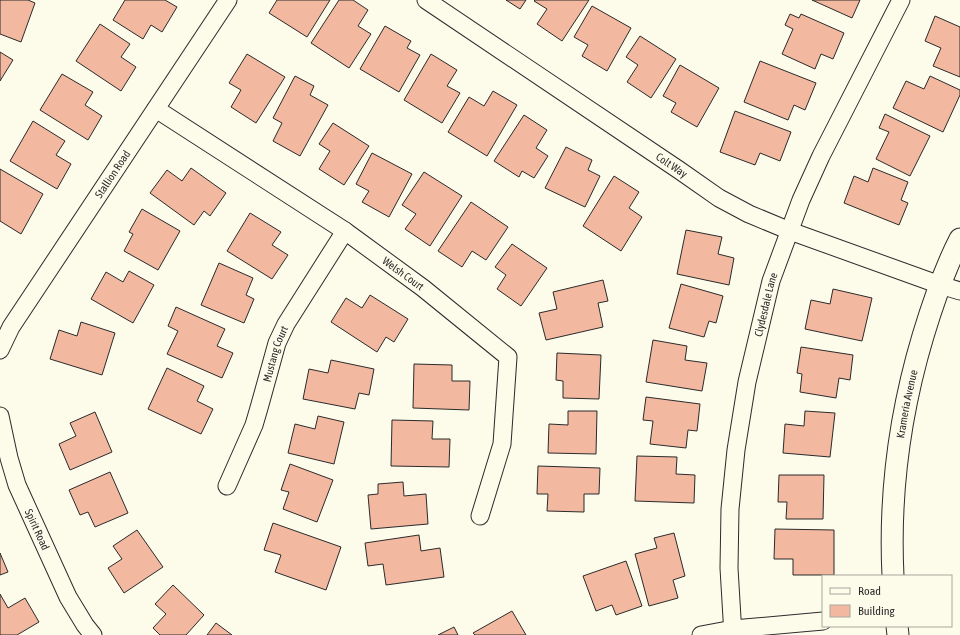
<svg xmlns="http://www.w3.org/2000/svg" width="960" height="635" viewBox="0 0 960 635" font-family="'Asap Condensed',sans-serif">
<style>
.building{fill:#f2b8a0;stroke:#2b2b2b}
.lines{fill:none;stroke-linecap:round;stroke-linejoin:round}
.minor-casing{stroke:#2b2b2b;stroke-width:19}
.tertiary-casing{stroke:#2b2b2b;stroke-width:23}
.minor{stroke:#fdfbea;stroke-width:17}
.tertiary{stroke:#fdfbea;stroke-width:21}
.labels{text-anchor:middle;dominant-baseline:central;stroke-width:3;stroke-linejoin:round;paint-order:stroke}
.street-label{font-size:11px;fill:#2b2b2b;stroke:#fdfbea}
</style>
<rect width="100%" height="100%" fill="#fdfbea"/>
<!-- building -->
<g class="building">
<polygon points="0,0 28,0 35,3 21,42 0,34"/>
<polygon points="125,0 165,0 177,7 162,32 151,25 143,39 113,20"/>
<polygon points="277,0 330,0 307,37 269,13"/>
<polygon points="339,0 353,0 368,10 358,26 371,34 349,68 311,43"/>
<polygon points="506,0 526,0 520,9"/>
<polygon points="535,0 589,0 562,41 537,24 547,9 534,1"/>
<polygon points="812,0 860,0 852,18"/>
<polygon points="592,6 631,28 607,71 582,56 588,45 574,37"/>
<polygon points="790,14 799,18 801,14 844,33 833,59 821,54 815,69 782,54 793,29 785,25"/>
<polygon points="935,16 960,27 960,77 933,66 941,48 925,41"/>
<polygon points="100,24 130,44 121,57 136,67 121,91 76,61"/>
<polygon points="385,26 411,41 407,48 420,55 399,92 360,69"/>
<polygon points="640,36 676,59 651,98 627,82 638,65 626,57"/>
<polygon points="0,52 13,60 0,81"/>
<polygon points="247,54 285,77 256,123 231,107 241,90 229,83"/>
<polygon points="431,54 457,70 447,86 460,93 442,123 404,100"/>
<polygon points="760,61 816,83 805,110 794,105 788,120 744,102"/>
<polygon points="680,65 719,88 697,127 671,112 676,103 663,96"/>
<polygon points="62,74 93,92 85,105 102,116 88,140 40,110"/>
<polygon points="295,76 314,86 310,95 328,105 300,156 273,141 282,123 273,118"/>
<polygon points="930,76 960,90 960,95 943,132 893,108 906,81 924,89"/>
<polygon points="493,91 517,105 487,156 448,132 469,97 484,106"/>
<polygon points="735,111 791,132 780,161 760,153 755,165 720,152"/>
<polygon points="885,114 930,136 910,176 876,159 889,132 879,128"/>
<polygon points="524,115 547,130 536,148 548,156 534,178 522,171 519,177 494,161"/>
<polygon points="33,121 65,141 56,155 71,164 57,189 10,161"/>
<polygon points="333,123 369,146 344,185 319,169 330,151 319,144"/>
<polygon points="566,147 592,160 588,170 600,176 585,207 545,188"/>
<polygon points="372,153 412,174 389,217 362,202 369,191 356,184"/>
<polygon points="191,168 226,193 210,216 204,211 194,225 150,193 167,170 182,181"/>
<polygon points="873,168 908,182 901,200 908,203 899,225 844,203 854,176 868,182"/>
<polygon points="0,169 43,194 21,234 0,221"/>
<polygon points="424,172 462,196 430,246 405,229 416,214 402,205"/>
<polygon points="614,176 639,192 629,208 642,217 621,251 583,226"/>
<polygon points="471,202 508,227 486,260 472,251 462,267 438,251"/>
<polygon points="142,209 180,231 158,270 124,251 133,234 129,232"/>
<polygon points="250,213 281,232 272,245 288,255 272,279 227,251"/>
<polygon points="686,230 722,237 718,254 734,258 729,285 677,274"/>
<polygon points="512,244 547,268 521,306 497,289 506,275 495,267"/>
<polygon points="219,263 253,278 246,295 254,299 244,323 201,305"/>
<polygon points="129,271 154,285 133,323 91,299 106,272 123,282"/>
<polygon points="603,280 608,301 598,303 603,327 546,340 539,313 557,309 553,292"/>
<polygon points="681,284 723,296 716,323 709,321 704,337 669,328"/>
<polygon points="833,289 872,298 862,341 805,329 811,300 830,304"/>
<polygon points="370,295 408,319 394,342 386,337 377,352 331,322 346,298 362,308"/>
<polygon points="176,307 225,329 217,346 233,353 222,378 167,354 178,331 168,326"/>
<polygon points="81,322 115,333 102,375 50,359 59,330 77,336"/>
<polygon points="653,340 687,346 685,360 707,363 702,391 646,382"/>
<polygon points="801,347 853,355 850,380 839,378 836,398 800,392 802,374 797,373"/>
<polygon points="557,353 601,355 599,399 563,398 563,381 556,380"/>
<polygon points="331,360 374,369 369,395 359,393 355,409 303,399 309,369 328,373"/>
<polygon points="414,364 452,365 452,381 470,381 469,410 413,408"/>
<polygon points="167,368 204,386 197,401 213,409 201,434 148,409"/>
<polygon points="646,397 700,404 697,431 688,430 686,448 650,444 653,421 643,420"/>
<polygon points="568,411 597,411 596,454 548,453 549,424 568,425"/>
<polygon points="805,411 835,413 830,457 783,453 785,424 804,426"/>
<polygon points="95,412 112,452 70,470 59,444 76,436 70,423"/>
<polygon points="318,416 344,422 334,464 288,453 295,424 315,429"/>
<polygon points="392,420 433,421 432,439 450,439 449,467 391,466"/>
<polygon points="637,456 677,457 676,474 695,475 694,503 635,501"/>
<polygon points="290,464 333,480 317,522 283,509 289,492 281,490"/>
<polygon points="538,466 600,468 599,494 584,494 584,512 547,511 548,494 537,494"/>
<polygon points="110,472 128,513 95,527 88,512 80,515 69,490"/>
<polygon points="779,475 824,475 823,519 786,519 787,502 778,502"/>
<polygon points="403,482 404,496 426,494 428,524 371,529 368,495 378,494 378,484"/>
<polygon points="273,523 341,547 326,590 275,572 281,555 264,550"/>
<polygon points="775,529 834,530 834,575 793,575 793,559 774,559"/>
<polygon points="137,530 163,567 124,593 108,568 122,559 113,546"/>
<polygon points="674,533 685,576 673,580 678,598 649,606 635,554 657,548 654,538"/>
<polygon points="419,535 421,551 440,548 444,577 386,585 383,564 368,566 365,543"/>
<polygon points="0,553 8,572 0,575"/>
<polygon points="626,561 642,606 616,615 612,605 596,611 583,576"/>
<polygon points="173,585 204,615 186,635 160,635 153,628 166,614 155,604"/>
<polygon points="0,594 8,608 25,598 39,622 17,635 0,635"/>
<polygon points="512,611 526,635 475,635 473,633"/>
<polygon points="216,623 232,635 207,635"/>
<polygon points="454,627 458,635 438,635"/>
</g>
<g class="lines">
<defs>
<g id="minor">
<path id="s1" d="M426,0L679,170L719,198L749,214L790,231L940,285L960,291"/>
<path id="s2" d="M156,109L345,231L423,288L508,357L502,444L480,516"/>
<path id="s3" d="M0,350L11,327L228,0"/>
<path id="s4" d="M0,416L9,458L17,485L68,597L85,625L93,635"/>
<path id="s5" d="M227,486L254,425L259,408L277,343L286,324L345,231"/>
<polyline points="701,635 733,629 823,621"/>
<path id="s6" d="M733,635L729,568L730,509L736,450L747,382L771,281L801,200L821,156L901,0"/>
</g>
<g id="tertiary">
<path id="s7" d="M893,576C889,495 900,413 923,336C933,303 944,270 960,239"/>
<polyline points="897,626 898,635"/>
</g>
</defs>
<!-- minor casing -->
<use href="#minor" class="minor-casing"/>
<!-- tertiary casing -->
<use href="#tertiary" class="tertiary-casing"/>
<!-- minor -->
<use href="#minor" class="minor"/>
<!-- tertiary -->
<use href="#tertiary" class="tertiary"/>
</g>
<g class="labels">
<!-- street labels -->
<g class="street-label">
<text stroke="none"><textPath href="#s1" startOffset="296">Colt Way</textPath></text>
<text stroke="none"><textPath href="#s3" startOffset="209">Stallion Road</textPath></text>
<text stroke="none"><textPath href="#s2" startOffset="297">Welsh Court</textPath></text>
<text stroke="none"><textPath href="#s6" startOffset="334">Clydesdale Lane</textPath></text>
<text stroke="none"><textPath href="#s5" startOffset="141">Mustang Court</textPath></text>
<text stroke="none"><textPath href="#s7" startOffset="173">Krameria Avenue</textPath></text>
<text stroke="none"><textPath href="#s4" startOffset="120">Spirit Road</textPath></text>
</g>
</g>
<!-- legend -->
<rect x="822" y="575" width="130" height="52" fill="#fdfbea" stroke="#a9a89e"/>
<rect x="830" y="588" width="20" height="6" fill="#fdfbea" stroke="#a9a89e"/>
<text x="858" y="595" font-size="12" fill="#2b2b2b">Road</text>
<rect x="830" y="605" width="20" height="12" fill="#f2b8a0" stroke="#a9a89e"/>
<text x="858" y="615" font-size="12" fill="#2b2b2b">Building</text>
</svg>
